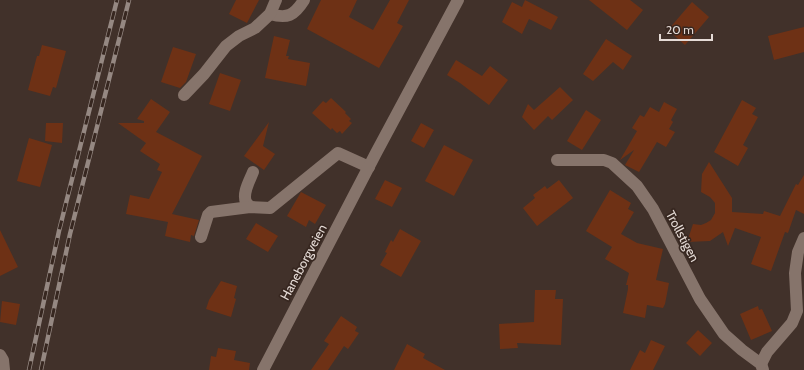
<svg xmlns="http://www.w3.org/2000/svg" width="804" height="370" viewBox="0 0 804 370" font-family="Cabin,sans-serif">
<style>
.building{fill:#6e3115}
.lines{fill:none;stroke-linecap:round;stroke-linejoin:round}
.minor{stroke:#86746b;stroke-width:12}
.rail-casing{stroke:#958882;stroke-width:4.5}
.rail{stroke:#372720;stroke-width:3;stroke-dasharray:9;stroke-linecap:butt}
.labels{text-anchor:middle;dominant-baseline:central;stroke-width:3.5;stroke-linejoin:round;paint-order:stroke}
.street-label{font-size:13px;fill:#e5dbd6;stroke:#372720}
</style>
<rect width="100%" height="100%" fill="#41312a"/>
<!-- building -->
<g class="building">
<polygon points="236,0 259,0 247,23 229,14"/>
<polygon points="321,0 357,0 349,17 373,30 390,0 409,0 397,23 403,26 398,35 379,68 307,29"/>
<polygon points="525,0 558,17 551,30 529,19 522,34 502,22 512,2 522,7"/>
<polygon points="589,0 630,0 643,10 627,30"/>
<polygon points="692,2 709,17 685,45 668,30"/>
<polygon points="804,27 804,52 774,60 768,36"/>
<polygon points="274,36 290,40 286,56 289,56 288,59 310,63 306,86 265,78"/>
<polygon points="606,39 632,56 623,70 613,62 593,81 583,74"/>
<polygon points="42,45 66,51 56,88 53,87 50,96 28,90 37,56 39,56"/>
<polygon points="173,47 196,54 186,82 180,88 161,82"/>
<polygon points="456,60 482,76 490,66 508,80 489,105 460,83 447,75"/>
<polygon points="220,73 241,80 230,111 209,104"/>
<polygon points="560,87 573,100 552,120 548,116 534,130 522,117 528,104 534,110"/>
<polygon points="331,98 346,112 345,113 351,119 349,121 352,123 342,134 340,131 337,133 332,128 331,130 312,113 323,101 326,103"/>
<polygon points="151,99 170,112 156,132 202,156 172,214 199,220 194,236 191,235 190,242 165,236 168,222 126,214 130,195 149,199 162,172 157,170 160,164 140,151 146,143 118,123 144,123 144,121 137,119"/>
<polygon points="742,100 756,108 752,114 758,117 743,145 748,148 738,166 714,152"/>
<polygon points="664,102 677,109 671,120 673,122 669,129 675,132 666,147 657,142 639,172 625,165 634,150 620,160 637,131 632,128 640,115 644,117 650,107 659,112"/>
<polygon points="586,110 601,120 582,150 567,141"/>
<polygon points="269,122 263,146 275,154 264,170 244,156"/>
<polygon points="46,123 63,123 62,143 45,141"/>
<polygon points="421,123 434,130 424,148 411,141"/>
<polygon points="29,138 52,145 40,187 17,181"/>
<polygon points="444,145 473,160 454,196 425,181"/>
<polygon points="709,162 732,198 732,212 763,214 764,211 780,216 796,184 798,185 804,175 804,214 796,210 788,233 785,232 771,271 751,264 761,237 735,228 728,246 723,232 710,241 687,242 693,224 701,225 706,223 711,220 715,213 715,203 710,197 701,192 702,174"/>
<polygon points="385,180 402,188 392,207 375,199"/>
<polygon points="559,180 573,198 537,226 523,208 535,198 533,195 545,186 547,189"/>
<polygon points="610,190 631,203 628,209 634,212 621,234 637,243 663,249 656,280 669,283 665,304 663,308 647,305 645,318 623,313 628,289 628,285 626,285 629,273 605,259 612,247 586,231"/>
<polygon points="301,192 326,205 315,224 309,220 306,227 287,216"/>
<polygon points="256,223 278,236 268,252 246,239"/>
<polygon points="400,229 421,241 401,277 380,265 387,253 385,252 391,240 393,242"/>
<polygon points="0,230 18,267 0,276"/>
<polygon points="221,281 237,286 234,298 236,299 231,317 206,309 209,300"/>
<polygon points="535,290 556,290 555,299 563,299 561,345 517,343 518,348 500,349 499,324 534,322"/>
<polygon points="2,301 20,304 16,325 0,322"/>
<polygon points="758,306 759,310 762,309 772,331 751,340 740,314"/>
<polygon points="341,316 357,327 355,331 359,333 348,349 344,346 328,370 311,370 329,344 324,341"/>
<polygon points="698,330 712,343 700,356 686,343"/>
<polygon points="651,340 665,346 653,370 630,370 640,350 645,353"/>
<polygon points="407,344 425,354 423,358 445,370 394,370"/>
<polygon points="218,348 236,351 234,360 250,363 249,370 209,370 211,356 216,357"/>
</g>
<g class="lines">
<!-- minor -->
<g class="minor">
<path d="M270,14C287,19 294,16 304,0"/>
<polyline points="184,95 204,74 226,46 239,36 255,28 270,14 276,0"/>
<polyline points="557,160 604,160 612,163 637,186 653,209 700,299 724,334 742,350 761,364 763,370"/>
<path d="M250,207C249,205 247,204 246,202C242,193 250,180 253,172"/>
<polyline points="201,237 208,215 211,212 250,207 270,208 338,153 369,167"/>
<polyline points="0,355 3,360 4,370"/>
<polyline points="761,364 767,352 792,323 797,311 795,273 798,252 804,238"/>
<polyline points="263,370 376,153 458,0"/>
</g>
<defs>
<g id="rail">
<polyline points="29,370 59,231 117,0"/>
<polyline points="41,370 70,234 129,0"/>
</g>
</defs>
<!-- rail casing -->
<use href="#rail" class="rail-casing"/>
<!-- rail -->
<use href="#rail" class="rail"/>
</g>
<g class="labels">
<!-- street labels -->
<g class="street-label">
<text transform="translate(683 236) rotate(62)">Trollstigen</text>
<text transform="translate(303 262) rotate(-62)">Haneborgveien</text>
</g>
</g>
<!-- scale -->
<path d="M660 34v6h52v-6" fill="none" stroke="#e5dbd6" stroke-width="2"/>
<text x="666" y="34" font-size="12" fill="#e5dbd6" stroke="#372720" stroke-width="3" paint-order="stroke">20 m</text>
</svg>
